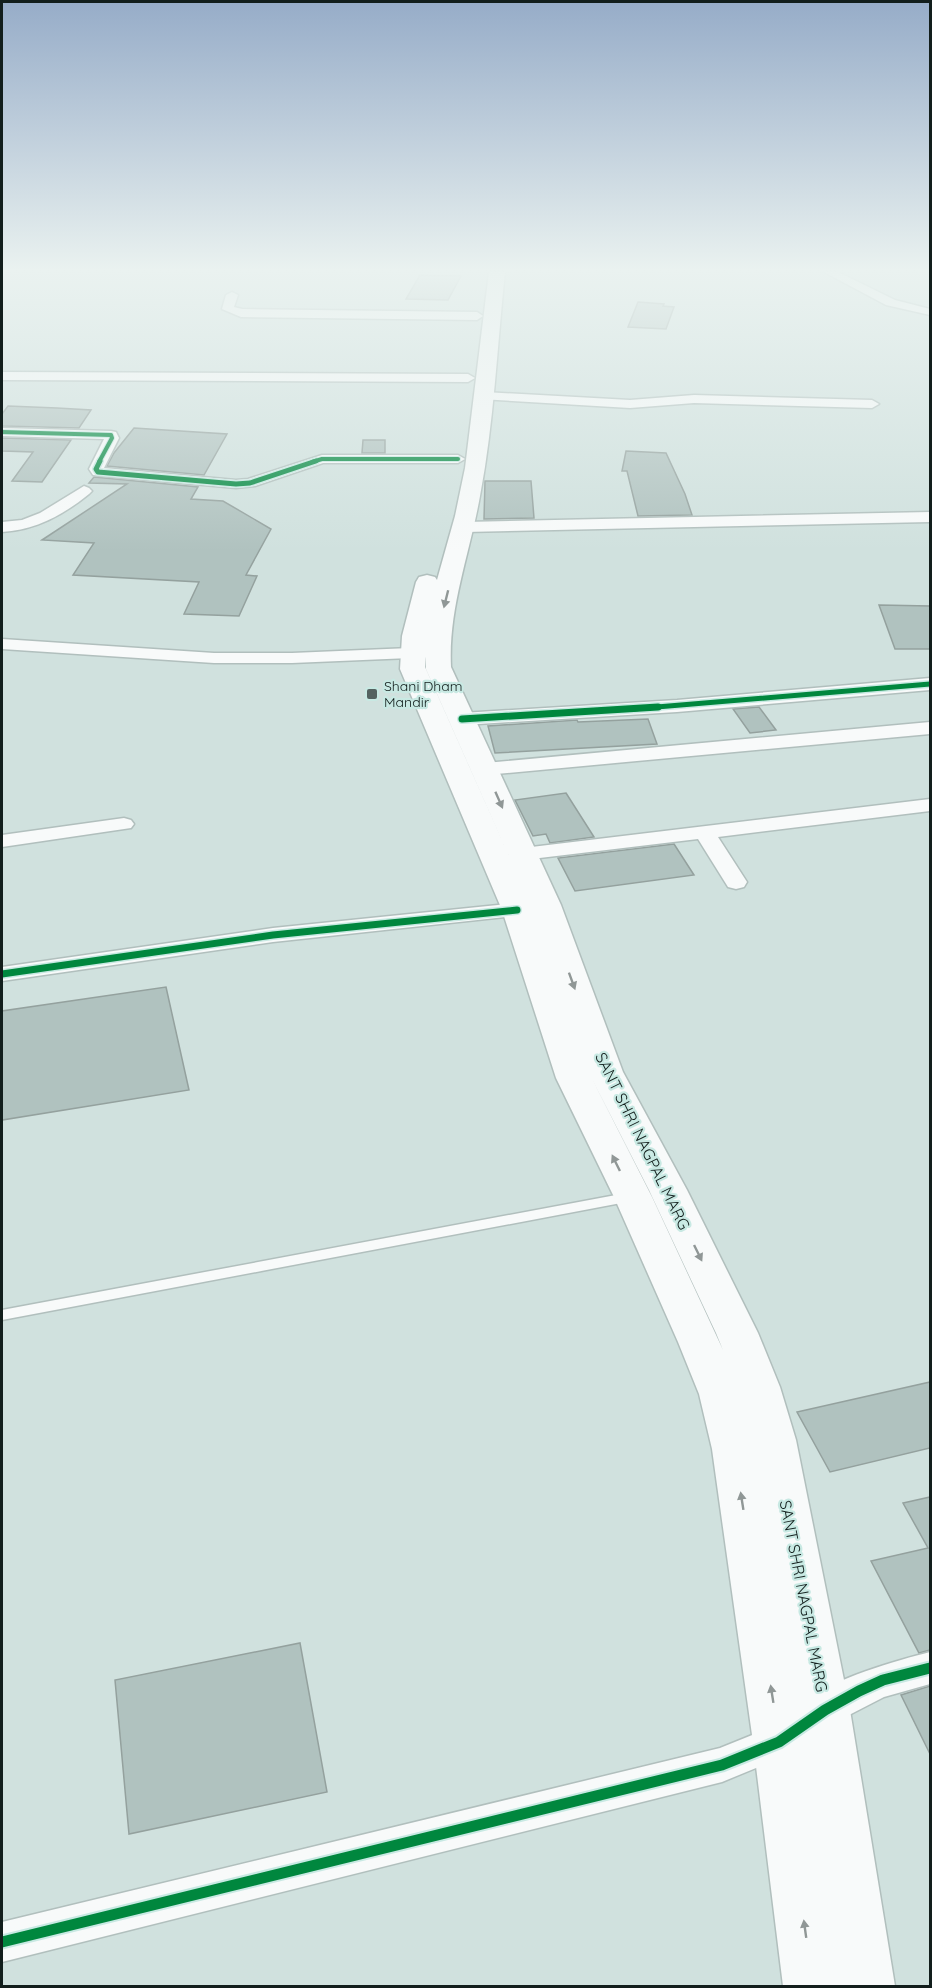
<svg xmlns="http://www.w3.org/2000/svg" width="932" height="1988" viewBox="0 0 932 1988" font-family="Quicksand,sans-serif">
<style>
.building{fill:#b0c2bf;stroke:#94a19e;stroke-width:1.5}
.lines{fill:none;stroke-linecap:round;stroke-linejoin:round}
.service-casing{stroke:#b1bfbd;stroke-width:3}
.minor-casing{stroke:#b1bfbd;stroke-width:3}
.secondary-casing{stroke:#b1bfbd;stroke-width:3}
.service{fill:#f8fafa;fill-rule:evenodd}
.minor{fill:#f8fafa;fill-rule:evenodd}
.secondary{fill:#f8fafa;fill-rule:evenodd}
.cycleway-far3-casing{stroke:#c8e9e3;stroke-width:6}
.cycleway-far2-casing{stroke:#c8e9e3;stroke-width:8}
.cycleway-far1-casing{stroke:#c8e9e3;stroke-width:10}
.cycleway-casing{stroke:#c8e9e3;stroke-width:15}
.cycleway-far3{stroke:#00873e;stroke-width:4}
.cycleway-far2{stroke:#00873e;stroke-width:5}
.cycleway-far1{stroke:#00873e;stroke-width:7}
.cycleway{stroke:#00873e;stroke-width:11}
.oneway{fill:#909796}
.poi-dot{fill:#546260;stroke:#c8e9e3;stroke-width:2}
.labels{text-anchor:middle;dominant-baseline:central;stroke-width:4.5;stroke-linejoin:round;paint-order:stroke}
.far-poi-label{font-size:14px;fill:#121e1c;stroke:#c8e9e3;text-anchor:start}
.street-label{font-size:16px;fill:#121e1c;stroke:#c8e9e3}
</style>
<rect width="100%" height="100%" fill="#d0e1de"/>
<!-- building -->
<g class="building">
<polygon points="420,275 461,276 448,300 406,299"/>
<polygon points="638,302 664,304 663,306 674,307 666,329 628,327"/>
<polygon points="8,406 57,408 91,410 79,428 2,426 2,414"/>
<polygon points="134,428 227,434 204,475 107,466 114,453"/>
<polygon points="2,438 71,440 42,482 12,481 33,452 2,451"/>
<polygon points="363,440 385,440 385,453 362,453"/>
<polygon points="626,451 666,453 685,494 692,515 638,516 627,471 622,471"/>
<polygon points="94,477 198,487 191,499 223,501 271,529 246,575 257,576 239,616 184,614 199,582 73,575 94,543 42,540 127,484 89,483"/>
<polygon points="485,481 531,481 534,518 484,519"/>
<polygon points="879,605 930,606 930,649 895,649"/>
<polygon points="759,707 776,730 750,733 733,709"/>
<polygon points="648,719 657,744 495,753 488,726 577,720 578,722"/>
<polygon points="566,793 594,837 550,843 546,834 533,836 515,800"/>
<polygon points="674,844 694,875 575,891 558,858"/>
<polygon points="166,987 189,1090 2,1120 2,1011"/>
<polygon points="930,1382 930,1448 830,1472 797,1412"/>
<polygon points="930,1497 930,1650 919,1653 871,1561 928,1548 903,1503"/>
<polygon points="300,1643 327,1792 129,1834 115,1680"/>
<polygon points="930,1686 930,1754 901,1695"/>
</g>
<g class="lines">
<defs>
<polygon id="service" points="632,1192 637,1194 639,1197 637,1200 2,1320 2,1310"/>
<g id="minor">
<polygon points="824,272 838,272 895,300 930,309 930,315 886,305"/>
<polygon points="232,292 238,295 234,307 242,309 477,312 483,316 477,320 241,317 222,309 226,295"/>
<polygon points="2,372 468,374 475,378 468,382 2,380"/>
<polygon points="485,392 630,400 694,395 872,400 879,404 872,408 694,403 630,408 480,399 478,396 480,393"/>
<polygon points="2,428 111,431 116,432 119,438 104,468 236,480 248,479 322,455 458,455 465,459 458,463 323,463 255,486 236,488 93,475 89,469 104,439 2,436"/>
<path d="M84,486L89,488L92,491L89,494C63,515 36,530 2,532V522L22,520L40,513Z"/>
<polygon points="930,512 930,522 465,532 457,527 465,522"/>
<polygon points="2,639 214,653 292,653 434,647 440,648 443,652 440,656 434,657 292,663 214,663 2,649"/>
<polygon points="930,678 930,690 677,712 462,725 455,723 452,719 455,715 462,713 677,700"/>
<polygon points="930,722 930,734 485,775 478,773 475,769 478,765 485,763"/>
<polygon points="930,799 930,811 718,837 747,882 744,887 736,889 728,887 698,839 523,860 515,859 512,854 515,849 523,848"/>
<polygon points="124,818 131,820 134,824 131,828 2,847 2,835"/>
<polygon points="517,903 525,905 528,910 525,915 273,942 2,981 2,967 273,928"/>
<path d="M930,1652V1684L884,1697L820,1730L807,1725L802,1713C803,1709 805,1704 808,1701C830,1679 899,1660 930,1652Z"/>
<polygon points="784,1722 797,1727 803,1739 797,1751 722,1782 2,1962 2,1922 720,1748"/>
</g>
<path id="secondary" d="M489,272H505C497,347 494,422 480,496C470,553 448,608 451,667L561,905L623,1072L687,1190L758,1333L780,1387L796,1440L850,1710L895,1986H783L753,1742L712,1449L699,1394L678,1342L614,1197L556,1078L502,910L400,669L402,636L416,582L419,577L427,575L435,577L437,580L455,516L465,468ZM425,655V667L532,908L426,669ZM591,1077L649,1190L716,1333L723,1350L652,1197Z"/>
</defs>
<!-- service casing -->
<use href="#service" class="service-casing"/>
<!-- minor casing -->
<use href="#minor" class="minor-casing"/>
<!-- secondary casing -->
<use href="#secondary" class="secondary-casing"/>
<!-- service -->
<use href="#service" class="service"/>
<!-- minor -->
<use href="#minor" class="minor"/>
<!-- secondary -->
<use href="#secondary" class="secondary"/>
<defs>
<g id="cycleway-far3">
<polyline points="2,432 111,435 112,438 99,462"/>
<polyline points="312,462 322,459 458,459"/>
</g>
<g id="cycleway-far2">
<polyline points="100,461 96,469 98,472 236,484 250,483 316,461"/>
<polyline points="633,709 930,684"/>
</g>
<g id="cycleway-far1">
<polyline points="462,719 658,707"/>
<polyline points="2,974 273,935 517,910"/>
</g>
<polyline id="cycleway" points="2,1942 722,1765 779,1742 825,1710 859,1691 883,1680 930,1668"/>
</defs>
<!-- cycleway-far3 casing -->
<use href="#cycleway-far3" class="cycleway-far3-casing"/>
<!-- cycleway-far2 casing -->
<use href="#cycleway-far2" class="cycleway-far2-casing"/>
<!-- cycleway-far1 casing -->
<use href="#cycleway-far1" class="cycleway-far1-casing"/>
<!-- cycleway casing -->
<use href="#cycleway" class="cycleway-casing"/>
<!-- cycleway-far3 -->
<use href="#cycleway-far3" class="cycleway-far3"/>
<!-- cycleway-far2 -->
<use href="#cycleway-far2" class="cycleway-far2"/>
<!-- cycleway-far1 -->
<use href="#cycleway-far1" class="cycleway-far1"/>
<!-- cycleway -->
<use href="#cycleway" class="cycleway"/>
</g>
<!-- one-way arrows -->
<defs><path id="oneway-solid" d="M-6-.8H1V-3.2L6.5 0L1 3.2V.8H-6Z" transform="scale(1.5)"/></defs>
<g class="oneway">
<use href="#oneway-solid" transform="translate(446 599) rotate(104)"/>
<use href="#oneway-solid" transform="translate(499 800) rotate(66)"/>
<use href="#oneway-solid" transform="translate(572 981) rotate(70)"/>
<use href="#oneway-solid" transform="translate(616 1163) rotate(-116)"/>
<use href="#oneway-solid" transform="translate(698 1253) rotate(64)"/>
<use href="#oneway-solid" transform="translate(742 1501) rotate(-99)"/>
<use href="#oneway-solid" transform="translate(772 1694) rotate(-99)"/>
<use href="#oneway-solid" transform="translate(805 1929) rotate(-98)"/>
</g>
<!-- sky -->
<linearGradient id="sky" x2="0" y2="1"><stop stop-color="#96acc8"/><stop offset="0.49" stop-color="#eaf2f0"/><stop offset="1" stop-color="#eaf2f0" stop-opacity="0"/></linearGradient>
<rect width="932" height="551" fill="url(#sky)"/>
<!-- markers -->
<rect class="poi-dot" x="366" y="688" width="12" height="12" rx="3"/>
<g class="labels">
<!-- far-poi labels -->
<g class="far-poi-label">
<text x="384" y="686">Shani Dham<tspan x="384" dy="16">Mandir</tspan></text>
</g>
<!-- street labels -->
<g class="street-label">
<text transform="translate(643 1141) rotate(64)">SANT SHRI NAGPAL MARG</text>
<text transform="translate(804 1596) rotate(79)">SANT SHRI NAGPAL MARG</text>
</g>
</g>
<!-- border -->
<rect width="932" height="1988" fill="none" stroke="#121e1c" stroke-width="6"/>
</svg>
